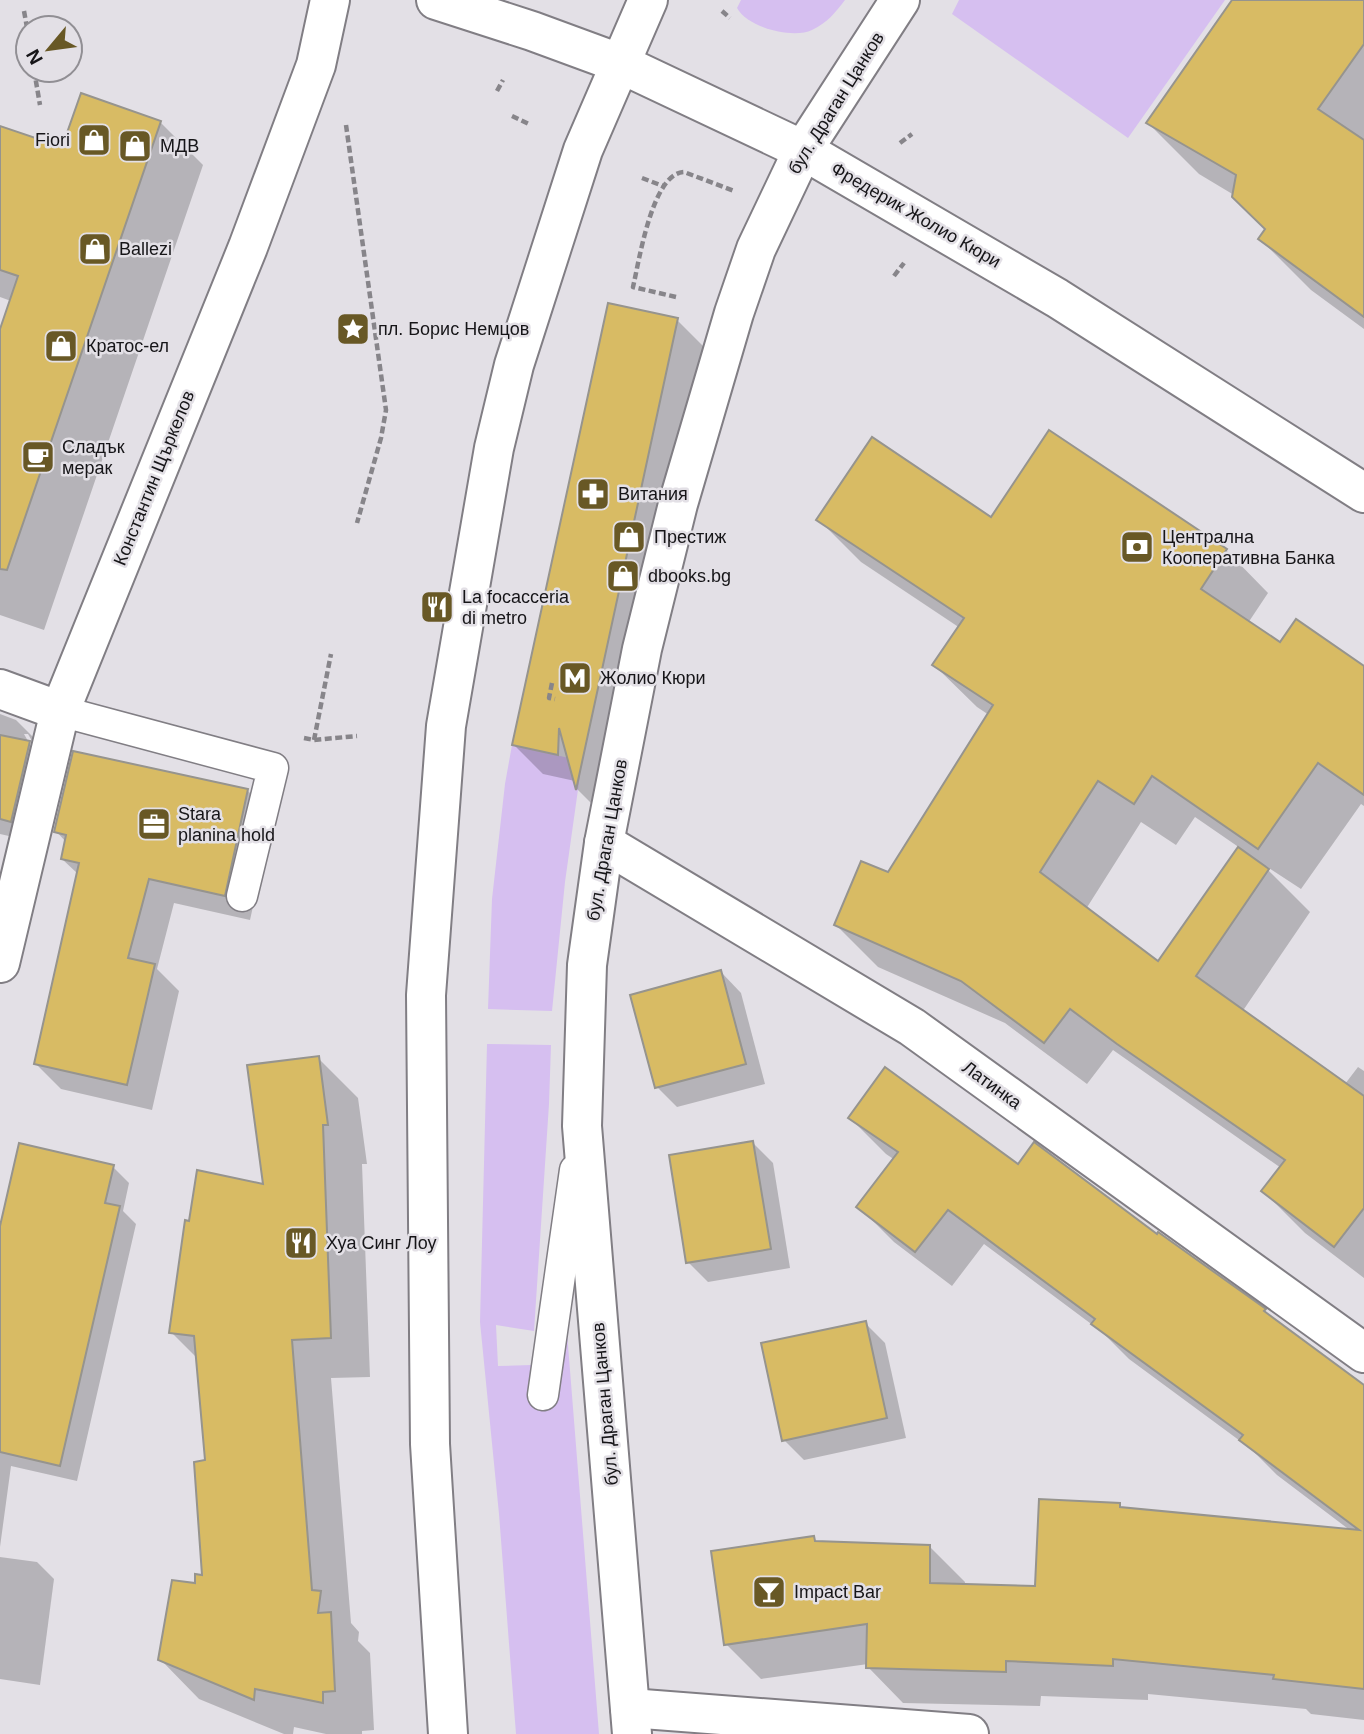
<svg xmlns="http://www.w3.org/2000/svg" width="1364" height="1734" viewBox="0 0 1364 1734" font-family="Arial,sans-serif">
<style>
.green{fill:#d6bff0}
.shadow{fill:#0003;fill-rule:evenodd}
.building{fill:#d8bb64;stroke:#96948e;stroke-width:2}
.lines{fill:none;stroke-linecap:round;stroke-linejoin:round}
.lane-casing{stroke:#817e84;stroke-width:33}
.street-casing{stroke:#817e84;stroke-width:42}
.secondary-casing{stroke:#817e84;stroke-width:42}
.path{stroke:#87858a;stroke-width:4.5;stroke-dasharray:7 3.5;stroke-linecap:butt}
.lane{stroke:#fff;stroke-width:30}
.street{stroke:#fff;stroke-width:38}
.secondary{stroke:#fff;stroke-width:38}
.labels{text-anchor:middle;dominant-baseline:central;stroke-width:5;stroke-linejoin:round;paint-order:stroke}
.street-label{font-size:18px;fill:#161518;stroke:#e3e0e6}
.poi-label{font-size:18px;fill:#161518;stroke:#e3e0e6;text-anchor:start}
</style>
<rect width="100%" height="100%" fill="#e3e0e6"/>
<!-- green -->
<g class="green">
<path d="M741,0H845C835,13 828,22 812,30C793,39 748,28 737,8Z"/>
<polygon points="959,0 1225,0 1128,138 952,14"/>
<polygon points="512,745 582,761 565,882 552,1011 488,1009 492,899 505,784"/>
<polygon points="487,1044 551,1045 549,1104 534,1331 496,1325 498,1366 562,1364 566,1320 599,1734 516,1734 499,1514 480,1322"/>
</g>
<!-- shadow -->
<g class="shadow">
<polygon points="1234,0 1364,0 1364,329 1311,290 1260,239 1267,229 1234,195 1199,174 1148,123"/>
<polygon points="160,122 203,165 44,630 0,615 0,334 11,301 0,297 0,128 63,150"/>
<polygon points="677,320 706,349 605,817 577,789 575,781 543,774 514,745"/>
<path d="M1050,433L1226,550L1268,593L1248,623L1280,645L1364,668V806L1361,804L1301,889L1266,866L1265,867L1310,912L1242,1012L1345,1084L1358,1067L1364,1071V1278L1305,1233L1263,1191L1281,1168L1113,1050L1087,1084L1005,1023L878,967L836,925L889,874L989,715L977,707L934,665L960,628L861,562L819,520L992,519ZM1195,817L1240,848L1158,963L1086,909L1141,822L1176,845Z"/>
<path d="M0,714L16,720L37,741L31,841L0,834ZM24,734H28L36,748L33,750Z"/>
<polygon points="248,791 273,816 250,920 174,903 157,969 179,991 152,1110 61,1089 35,1063 78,874 62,859 66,842 56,831"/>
<polygon points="721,972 741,993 765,1084 677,1107 657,1087"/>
<polygon points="318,1058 358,1098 367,1164 362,1164 370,1377 331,1378 351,1623 359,1632 358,1641 370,1653 374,1730 362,1731 362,1734 326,1734 294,1727 293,1734 284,1734 199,1699 160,1659 196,1585 204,1577 207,1462 198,1359 171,1332 191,1223 265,1187"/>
<polygon points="850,1118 1018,1166 1157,1236 1264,1310 1274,1320 1364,1387 1364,1720 1311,1714 1306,1709 1148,1694 1148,1700 1041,1696 1040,1706 903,1703 868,1667 868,1664 761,1679 726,1644 813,1538 819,1543 929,1546 965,1582 965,1586 1037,1588 1119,1505 1124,1509 1351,1531 1277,1475 1251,1449 1129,1359 1102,1332 984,1244 952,1286 894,1242 859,1207 895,1160 886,1154"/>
<polygon points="753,1143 773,1163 790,1268 708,1282 688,1262"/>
<polygon points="113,1167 129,1183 123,1211 136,1224 77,1481 11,1466 0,1547 0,1234"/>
<polygon points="865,1323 885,1343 906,1438 804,1460 784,1440"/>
<polygon points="0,1557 37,1562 54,1579 40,1685 0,1679"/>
</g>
<!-- building -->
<g class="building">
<polygon points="1232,0 1364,0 1364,44 1318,109 1364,140 1364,317 1258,239 1265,229 1232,197 1236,175 1146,123"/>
<polygon points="81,93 161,121 7,570 0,569 0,329 18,276 0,270 0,126 62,147"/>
<polygon points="608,303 678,318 576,790 559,728 558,755 512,745"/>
<polygon points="1049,430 1227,549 1201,589 1280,642 1296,619 1364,666 1364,795 1318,763 1258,849 1152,776 1134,804 1098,781 1040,872 1158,961 1238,847 1269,869 1196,976 1364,1096 1364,1208 1334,1247 1261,1191 1285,1160 1117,1044 1070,1009 1044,1043 961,981 834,925 861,861 888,872 993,705 932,665 964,618 816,520 872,437 991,517"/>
<polygon points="0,735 30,741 11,822 0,819"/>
<polygon points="73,751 248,789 225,896 149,879 128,958 155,964 127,1085 34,1064 79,863 61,859 66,835 54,832"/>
<polygon points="721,970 746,1064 655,1088 630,995"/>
<polygon points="319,1056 328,1125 323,1125 331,1338 292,1340 312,1590 321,1591 318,1613 331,1612 335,1691 323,1692 323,1703 255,1689 254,1700 158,1660 172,1580 195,1583 195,1574 202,1575 194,1462 205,1460 194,1336 169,1333 185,1220 189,1221 197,1170 263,1184 247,1065"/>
<polygon points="885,1067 1018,1164 1034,1142 1157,1234 1158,1232 1266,1309 1264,1311 1364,1385 1364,1689 1273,1679 1274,1675 1113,1659 1113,1666 1006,1661 1006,1672 866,1668 867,1624 724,1645 711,1551 814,1536 815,1541 930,1545 930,1583 1035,1586 1039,1499 1120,1503 1120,1507 1359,1530 1239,1440 1243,1435 1091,1324 1095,1319 948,1210 915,1252 856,1207 898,1152 848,1118"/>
<polygon points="753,1141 771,1249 686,1263 669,1155"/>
<polygon points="19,1143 114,1165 105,1203 120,1206 60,1466 0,1452 0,1226"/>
<polygon points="866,1321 887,1418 782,1441 761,1343"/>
</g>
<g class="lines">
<defs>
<g id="lane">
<polyline points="60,711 273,768 242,896"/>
<polyline points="543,1395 575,1170"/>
</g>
<g id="street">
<polyline points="619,63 803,150 1057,298 1364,493"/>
<polyline points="0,689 60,711"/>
<polyline points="604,843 912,1027 1364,1353"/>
<polyline points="0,963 60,711 248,247 316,65 330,0"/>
<polyline points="630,1708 969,1734"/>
<polyline points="632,1734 582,1126 587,965 604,843 642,649 678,504 734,313 756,249 803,150 900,0"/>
</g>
<g id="secondary">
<polyline points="436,0 532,31 619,63"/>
<polyline points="448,1734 430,1444 426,995 446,726 494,448 514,365 583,150 648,0"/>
</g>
</defs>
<!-- lane casing -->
<use href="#lane" class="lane-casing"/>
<!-- street casing -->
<use href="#street" class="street-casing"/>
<!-- secondary casing -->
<use href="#secondary" class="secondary-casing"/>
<!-- path -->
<g class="path">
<polyline points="24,11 28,33"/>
<polyline points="722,11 730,18"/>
<polyline points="34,70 40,105"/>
<polyline points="497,91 503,80"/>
<polyline points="512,116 529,124"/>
<polyline points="346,125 386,410 381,438 357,523"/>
<polyline points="900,143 912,134"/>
<polyline points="642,178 663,186"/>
<polyline points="894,276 904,263"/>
<path d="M676,297L633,287C639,262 652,173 684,172L734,191"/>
<polyline points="552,683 549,698 555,699"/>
<polyline points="304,738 314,740 357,736"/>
<polyline points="314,740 331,654"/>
</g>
<!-- lane -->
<use href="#lane" class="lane"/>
<!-- street -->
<use href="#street" class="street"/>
<!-- secondary -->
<use href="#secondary" class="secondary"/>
</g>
<!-- icons -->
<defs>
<symbol id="shop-square" viewBox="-11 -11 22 22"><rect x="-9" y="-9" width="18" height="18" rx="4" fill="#685825" stroke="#e3e0e6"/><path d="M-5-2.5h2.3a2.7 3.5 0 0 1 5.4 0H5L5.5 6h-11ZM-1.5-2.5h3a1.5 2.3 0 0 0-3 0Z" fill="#fff"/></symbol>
<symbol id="sight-square" viewBox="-11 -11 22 22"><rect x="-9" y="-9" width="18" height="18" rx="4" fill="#685825" stroke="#e3e0e6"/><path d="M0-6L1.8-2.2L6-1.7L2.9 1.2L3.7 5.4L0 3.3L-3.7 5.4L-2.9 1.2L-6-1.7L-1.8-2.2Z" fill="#fff"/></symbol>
<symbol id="cafe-square" viewBox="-11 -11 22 22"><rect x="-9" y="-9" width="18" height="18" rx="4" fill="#685825" stroke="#e3e0e6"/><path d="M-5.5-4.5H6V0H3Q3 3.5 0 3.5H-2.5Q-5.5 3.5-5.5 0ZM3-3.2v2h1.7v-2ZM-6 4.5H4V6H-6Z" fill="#fff"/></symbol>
<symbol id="pharmacy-square" viewBox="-11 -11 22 22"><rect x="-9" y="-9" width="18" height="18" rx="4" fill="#685825" stroke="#e3e0e6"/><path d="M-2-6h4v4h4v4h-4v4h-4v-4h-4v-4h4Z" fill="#fff"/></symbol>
<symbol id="bank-square" viewBox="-11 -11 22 22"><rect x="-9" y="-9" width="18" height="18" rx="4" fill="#685825" stroke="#e3e0e6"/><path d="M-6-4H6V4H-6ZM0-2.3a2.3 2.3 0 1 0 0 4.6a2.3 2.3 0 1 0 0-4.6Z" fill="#fff"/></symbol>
<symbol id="restaurant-square" viewBox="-11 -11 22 22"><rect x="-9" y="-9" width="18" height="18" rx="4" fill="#685825" stroke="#e3e0e6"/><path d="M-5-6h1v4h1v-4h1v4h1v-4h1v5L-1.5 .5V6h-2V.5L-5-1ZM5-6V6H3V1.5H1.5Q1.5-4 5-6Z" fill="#fff"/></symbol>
<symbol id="metro-square" viewBox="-11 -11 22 22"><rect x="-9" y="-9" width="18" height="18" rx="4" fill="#685825" stroke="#e3e0e6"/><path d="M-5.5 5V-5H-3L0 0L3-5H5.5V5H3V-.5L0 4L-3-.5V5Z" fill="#fff"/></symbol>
<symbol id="office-square" viewBox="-11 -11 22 22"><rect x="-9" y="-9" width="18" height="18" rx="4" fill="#685825" stroke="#e3e0e6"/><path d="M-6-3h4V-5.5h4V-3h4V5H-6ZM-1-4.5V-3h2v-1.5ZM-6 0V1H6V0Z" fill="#fff"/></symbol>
<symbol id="bar-square" viewBox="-11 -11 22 22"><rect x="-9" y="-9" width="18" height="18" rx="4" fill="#685825" stroke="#e3e0e6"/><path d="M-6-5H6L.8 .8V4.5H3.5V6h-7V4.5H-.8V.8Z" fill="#fff"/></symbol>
</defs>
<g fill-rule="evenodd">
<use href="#shop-square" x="75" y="121" width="38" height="38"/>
<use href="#shop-square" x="116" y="127" width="38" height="38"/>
<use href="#shop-square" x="76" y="230" width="38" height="38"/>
<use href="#sight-square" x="334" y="310" width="38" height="38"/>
<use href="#shop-square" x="42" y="327" width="38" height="38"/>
<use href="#cafe-square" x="19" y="438" width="38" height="38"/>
<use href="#pharmacy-square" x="574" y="475" width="38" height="38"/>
<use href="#shop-square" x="610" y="518" width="38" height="38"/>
<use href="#bank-square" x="1118" y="528" width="38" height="38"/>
<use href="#shop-square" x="604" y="557" width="38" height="38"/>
<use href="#restaurant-square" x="418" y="588" width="38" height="38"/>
<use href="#metro-square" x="556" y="659" width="38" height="38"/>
<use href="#office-square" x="135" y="805" width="38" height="38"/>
<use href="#restaurant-square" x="282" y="1224" width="38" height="38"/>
<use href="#bar-square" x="750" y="1573" width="38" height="38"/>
</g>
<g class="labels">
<!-- street labels -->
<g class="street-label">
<text transform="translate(836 103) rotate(-58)">бул. Драган Цанков</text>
<text transform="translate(916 215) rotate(30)">Фредерик Жолио Кюри</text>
<text transform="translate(154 478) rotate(-68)">Константин Щъркелов</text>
<text transform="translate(607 840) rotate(-80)">бул. Драган Цанков</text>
<text transform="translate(992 1085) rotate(36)">Латинка</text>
<text transform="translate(605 1404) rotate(-95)">бул. Драган Цанков</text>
</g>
<!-- poi labels -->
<g class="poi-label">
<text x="70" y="140" text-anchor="end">Fiori</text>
<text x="160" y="146">МДВ</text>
<text x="119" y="249">Ballezi</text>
<text x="378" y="329">пл. Борис Немцов</text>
<text x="86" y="346">Кратос-ел</text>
<text x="62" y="447">Сладък<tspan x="62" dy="21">мерак</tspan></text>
<text x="618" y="494">Витания</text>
<text x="654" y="537">Престиж</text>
<text x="1162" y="537">Централна<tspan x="1162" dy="21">Кооперативна Банка</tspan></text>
<text x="648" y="576">dbooks.bg</text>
<text x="462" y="597">La focacceria<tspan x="462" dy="21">di metro</tspan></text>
<text x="600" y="678">Жолио Кюри</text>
<text x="178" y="814">Stara<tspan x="178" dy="21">planina hold</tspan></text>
<text x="326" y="1243">Хуа Синг Лоу</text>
<text x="794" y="1592">Impact Bar</text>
</g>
</g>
<!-- north arrow -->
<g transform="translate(49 49) rotate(241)"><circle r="33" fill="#e3e0e6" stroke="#918f94" stroke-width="2"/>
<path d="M0-5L12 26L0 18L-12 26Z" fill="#685825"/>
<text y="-10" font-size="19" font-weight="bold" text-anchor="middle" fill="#161518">N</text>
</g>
</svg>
